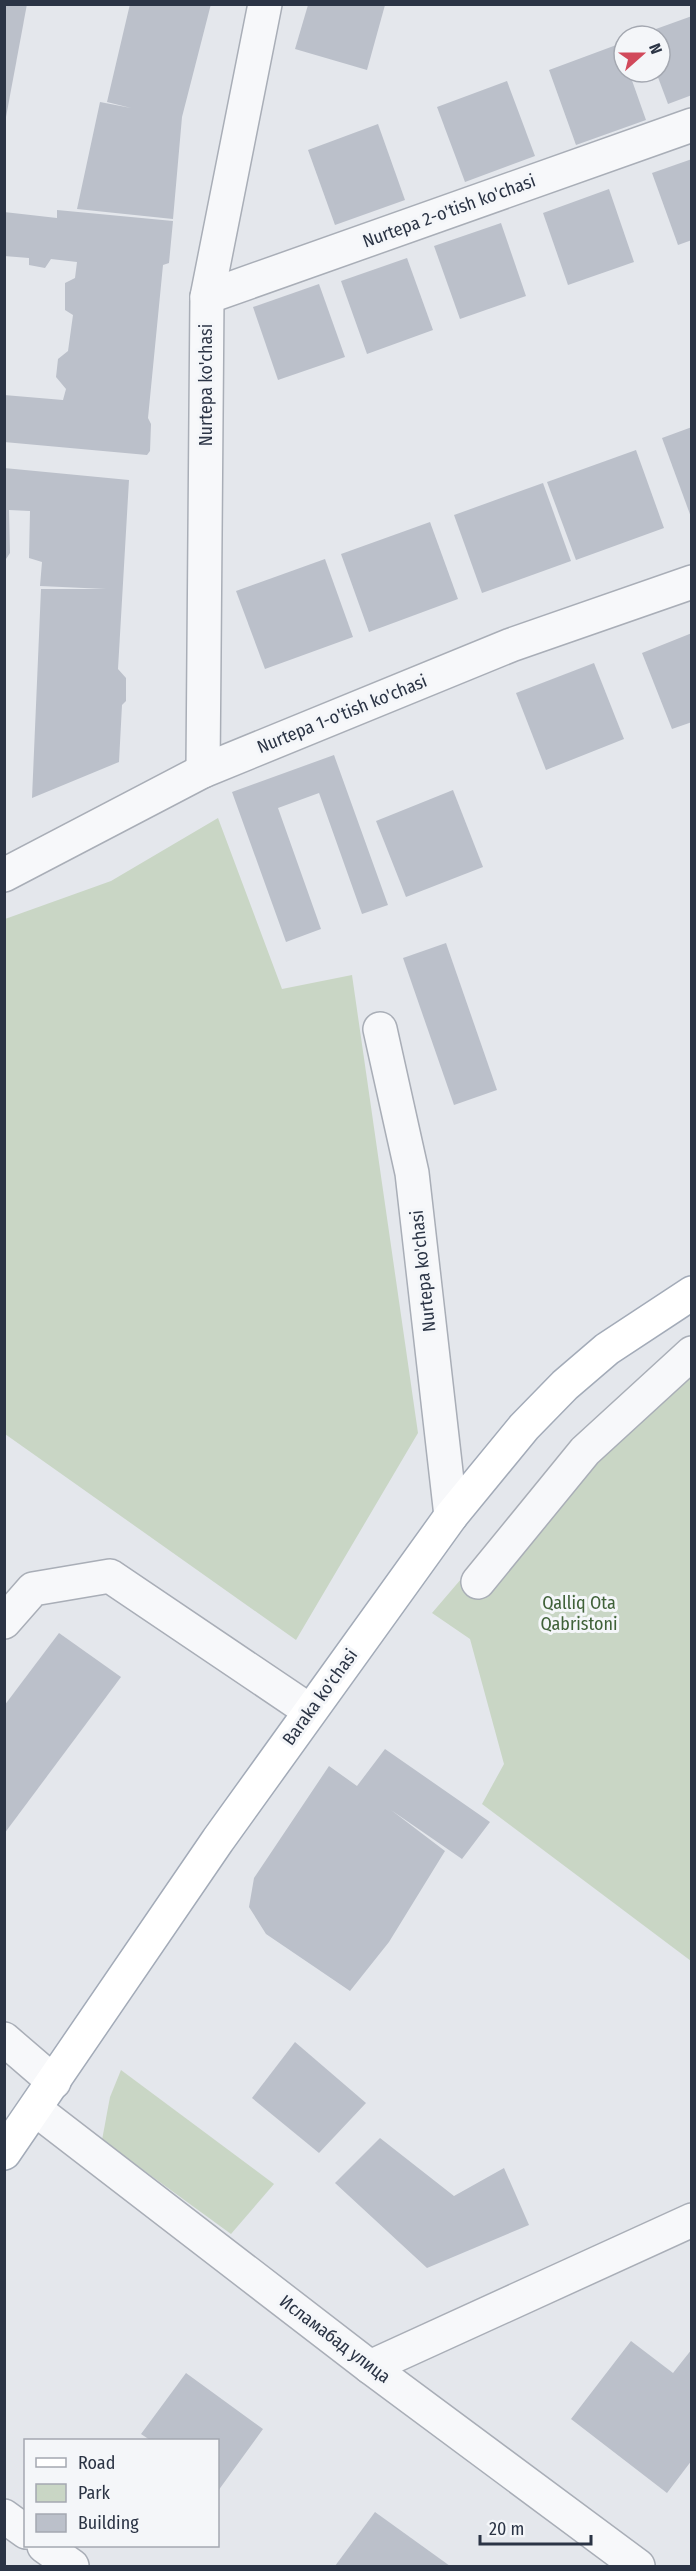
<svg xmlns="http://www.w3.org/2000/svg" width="696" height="2571" viewBox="0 0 696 2571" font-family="'Fira Sans Condensed',sans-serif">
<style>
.green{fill:#c9d6c5}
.building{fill:#bbc0ca}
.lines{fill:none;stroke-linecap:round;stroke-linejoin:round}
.minor-casing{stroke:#a9aeb7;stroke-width:36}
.major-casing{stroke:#a3abb8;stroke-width:36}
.minor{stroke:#f7f8fa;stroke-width:33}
.major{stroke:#fff;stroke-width:33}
.labels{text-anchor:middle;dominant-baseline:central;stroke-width:6;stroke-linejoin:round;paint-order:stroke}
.street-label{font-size:18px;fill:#2b3445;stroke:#f4f6f9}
.park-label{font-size:18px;fill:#3f6138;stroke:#f4f6f9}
</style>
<rect width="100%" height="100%" fill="#e4e7ec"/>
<!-- green -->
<g class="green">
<polygon points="218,818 282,989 352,975 418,1433 296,1640 5,1434 5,919 111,881"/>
<polygon points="691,1338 691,1961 482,1804 504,1764 470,1639 432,1613 568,1454"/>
<polygon points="121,2070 274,2184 231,2234 102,2140 110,2097"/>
</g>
<!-- building -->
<g class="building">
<polygon points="4,4 27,4 6,117 4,117"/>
<polygon points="130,4 211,4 182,117 173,219 77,209 100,102 131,108 107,102"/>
<polygon points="308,5 385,5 367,70 295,49"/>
<polygon points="692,16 692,95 668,104 656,72 660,72 660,36 642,34"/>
<polygon points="619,44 624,59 624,72 629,72 646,120 576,145 549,70"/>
<polygon points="507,81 535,156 465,182 437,107"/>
<polygon points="378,124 405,200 335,225 308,150"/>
<polygon points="692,159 692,240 678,245 652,173"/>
<polygon points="609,189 634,262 568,285 543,213"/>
<polygon points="57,210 173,221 169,263 163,265 148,418 151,424 150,451 147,455 4,442 4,395 63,400 66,389 56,377 58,359 68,351 73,315 65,310 65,283 75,278 77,262 51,259 45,268 29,265 29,258 4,256 4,212 57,218"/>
<polygon points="501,223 526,296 460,319 434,246"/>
<polygon points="407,258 433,330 367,354 341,281"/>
<polygon points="319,284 345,357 278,380 253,307"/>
<polygon points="692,427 692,517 691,517 662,438"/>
<polygon points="636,450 664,528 576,560 547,482"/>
<polygon points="4,468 129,480 118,669 126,678 126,701 122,705 119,762 32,798 41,589 106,589 40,586 42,562 29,558 30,511 9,510 10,553 4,562"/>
<polygon points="543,483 571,561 482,593 454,515"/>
<polygon points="430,522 458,599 369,632 341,554"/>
<polygon points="325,559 353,637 265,669 236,591"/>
<polygon points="692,633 692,722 672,729 642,653"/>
<polygon points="594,663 624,739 546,770 516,693"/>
<polygon points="334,755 388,905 362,914 319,793 278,808 321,929 286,942 232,792"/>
<polygon points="453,790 483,867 406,897 376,821"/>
<polygon points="446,943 497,1090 454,1105 403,958"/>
<polygon points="59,1633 121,1677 4,1834 4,1706"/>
<polygon points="385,1749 490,1822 462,1859 391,1810 445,1851 389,1942 350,1991 266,1934 249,1907 254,1878 329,1766 357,1786"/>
<polygon points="295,2042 366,2103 319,2153 252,2098"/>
<polygon points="380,2138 454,2196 504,2168 529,2225 427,2268 335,2183"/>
<polygon points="631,2341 673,2373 692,2349 692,2460 667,2493 571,2419"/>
<polygon points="186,2373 263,2429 218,2491 218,2440 150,2440 141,2434"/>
<polygon points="375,2512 450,2566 335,2566"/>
</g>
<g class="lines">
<defs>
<g id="minor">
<polyline points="207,297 692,125"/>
<polyline points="203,771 207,297 265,4"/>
<polyline points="4,875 203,771 511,645 692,582"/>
<polyline points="380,1029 412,1173 451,1516"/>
<polyline points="478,1582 585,1451 692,1353"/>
<polyline points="4,1622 33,1589 110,1576 310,1711"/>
<polyline points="4,2039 54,2082"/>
<polyline points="35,2109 370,2367 638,2566"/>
<polyline points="370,2367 692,2220"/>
<polyline points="4,2516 26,2532"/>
<polyline points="44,2546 72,2566"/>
</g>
<polyline id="major" points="4,2153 218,1840 451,1516 524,1427 565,1385 607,1349 692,1293"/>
</defs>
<!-- minor casing -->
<use href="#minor" class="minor-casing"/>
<!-- major casing -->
<use href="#major" class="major-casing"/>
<!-- minor -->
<use href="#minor" class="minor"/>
<!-- major -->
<use href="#major" class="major"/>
</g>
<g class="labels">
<!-- street labels -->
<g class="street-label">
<text transform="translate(449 211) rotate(-20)">Nurtepa 2-o'tish ko'chasi</text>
<text transform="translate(206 385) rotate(-90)">Nurtepa ko'chasi</text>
<text transform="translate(342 714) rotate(-22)">Nurtepa 1-o'tish ko'chasi</text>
<text transform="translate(423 1271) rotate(-96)">Nurtepa ko'chasi</text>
<text transform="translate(320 1697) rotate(-54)">Baraka ko'chasi</text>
<text transform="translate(335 2339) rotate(37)">Исламабад улица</text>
</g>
<!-- park labels -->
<g class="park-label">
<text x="579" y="1603">Qalliq Ota<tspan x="579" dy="21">Qabristoni</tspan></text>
</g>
</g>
<!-- border -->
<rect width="696" height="2571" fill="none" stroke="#2b3445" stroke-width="12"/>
<!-- legend -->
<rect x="24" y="2439" width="195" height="108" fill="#f4f6f9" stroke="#a4a8b1" stroke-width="1.5"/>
<rect x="36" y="2458" width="30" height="9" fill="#ffffff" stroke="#a4a8b1" stroke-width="1.5"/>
<text x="78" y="2469" font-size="18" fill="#2b3445">Road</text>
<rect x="36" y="2484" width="30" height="18" fill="#c9d6c5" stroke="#a4a8b1" stroke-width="1.5"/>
<text x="78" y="2499" font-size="18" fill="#2b3445">Park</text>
<rect x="36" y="2514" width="30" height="18" fill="#bbc0ca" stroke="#a4a8b1" stroke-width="1.5"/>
<text x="78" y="2529" font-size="18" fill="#2b3445">Building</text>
<!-- north arrow -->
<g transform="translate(642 54) rotate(69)"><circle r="28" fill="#f4f6f9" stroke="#a4a8b1" stroke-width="1.5"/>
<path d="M0-4.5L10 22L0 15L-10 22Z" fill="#d1495b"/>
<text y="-9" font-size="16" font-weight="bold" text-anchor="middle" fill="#2b3445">N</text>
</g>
<!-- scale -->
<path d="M480 2535v9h111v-9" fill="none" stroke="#2b3445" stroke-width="3"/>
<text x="489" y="2535" font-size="18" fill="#2b3445" stroke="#f4f6f9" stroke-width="4.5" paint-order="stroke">20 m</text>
</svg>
